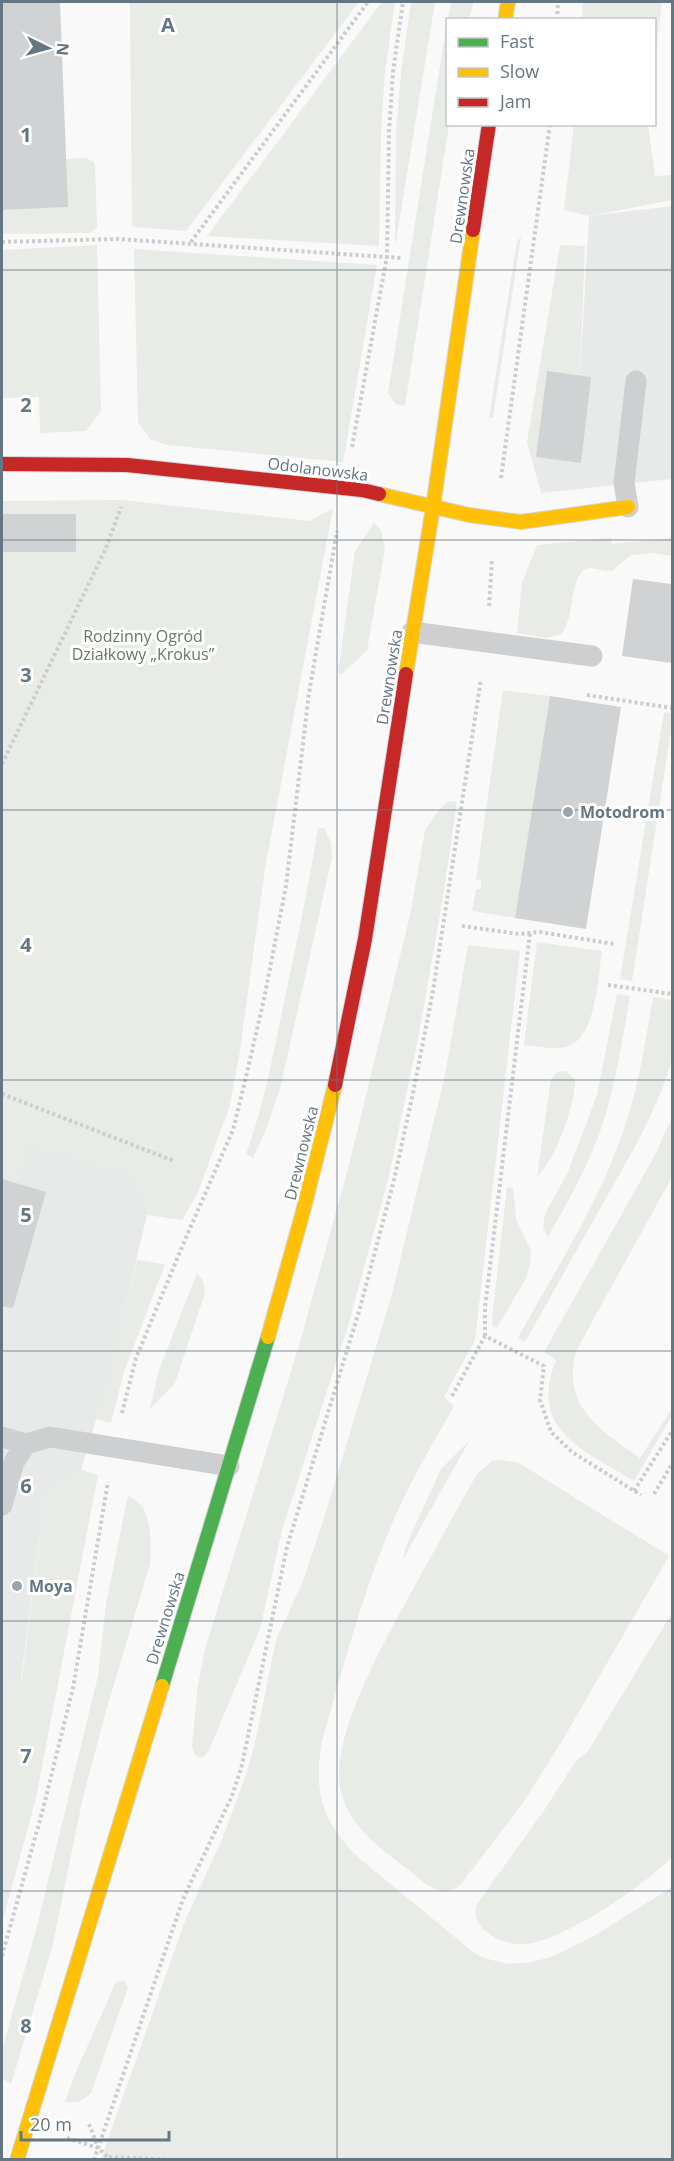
<svg xmlns="http://www.w3.org/2000/svg" width="674" height="2161" viewBox="0 0 674 2161" font-family="'Open Sans',sans-serif">
<style>
.built{fill:#e8e9e9}
.green{fill:#e8ebe6}
.building{fill:#d0d2d3}
.lines{fill:none;stroke-linecap:round;stroke-linejoin:round}
.fast-casing{stroke:#d5d6d7;stroke-width:16}
.slow-casing{stroke:#d5d6d7;stroke-width:16}
.jam-casing{stroke:#d5d6d7;stroke-width:16}
.path{stroke:#cbcccd;stroke-width:4;stroke-dasharray:3 3;stroke-linecap:butt}
.lane{stroke:#cecfd0;stroke-width:21}
.fast{stroke:#4caf50;stroke-width:14}
.slow{stroke:#ffc107;stroke-width:14}
.jam{stroke:#c62828;stroke-width:14}
.grid{fill:none;stroke:#657683;stroke-width:1.5;stroke-opacity:0.55}
.poi-dot{fill:#99a4ac;stroke:#fff;stroke-width:2}
.labels{text-anchor:middle;dominant-baseline:central;stroke-width:6;stroke-linejoin:round;paint-order:stroke}
.street-label{font-size:16px;fill:#657683;stroke:#fff}
.park-label{font-size:16px;fill:#687a64;stroke:#fff}
.poi-label{font-size:16px;font-weight:bold;fill:#657683;stroke:#fff;text-anchor:start}
.grid-label{font-size:20px;text-anchor:middle;font-weight:bold;fill:#657683;stroke:#fff;stroke-width:6;stroke-linejoin:round;paint-order:stroke}
</style>
<rect width="100%" height="100%" fill="#f9f9f9"/>
<!-- built -->
<g class="built">
<polygon points="672,206 672,479 541,493 536,457 547,371 580,375 589,216"/>
<polygon points="2,1127 157,1174 104,1393 81,1470 45,1492 21,1680 2,1683"/>
</g>
<!-- green -->
<g class="green">
<polygon points="130,2 359,2 186,231 132,227"/>
<polygon points="382,2 395,2 385,71 381,132 379,246 207,236"/>
<polygon points="411,2 435,2 395,247 396,132 401,73"/>
<polygon points="451,2 474,2 469,19 448,19"/>
<polygon points="583,2 662,2 655,56 654,20 582,19"/>
<polygon points="447,22 449,125 405,406 396,404 388,393"/>
<polygon points="574,125 648,125 655,176 672,175 672,200 589,216 564,210"/>
<polygon points="87,158 95,163 97,227 90,233 2,234 2,210 67,207 66,159"/>
<polygon points="521,237 493,417 489,418 517,241"/>
<polygon points="97,245 101,411 86,431 40,433 39,397 2,398 2,250"/>
<polygon points="560,245 585,246 580,375 547,371 536,457 541,493 527,442"/>
<polygon points="134,249 377,265 343,462 167,445 150,439 138,422"/>
<polygon points="123,500 309,521 333,508 265,868 239,1057 229,1108 198,1192 182,1220 147,1215 131,1176 28,1146 18,1179 2,1175 2,501"/>
<polygon points="374,523 381,530 385,549 367,650 341,675 338,672 355,551"/>
<path d="M611,538L612,544L672,538V556L652,553L631,555L612,571C601,572 593,565 583,570C568,588 576,615 561,634L546,638L517,633L522,583L537,545Z"/>
<polygon points="503,690 550,696 515,918 472,911 476,889 481,889 481,881 476,880"/>
<polygon points="664,712 672,713 672,724 632,981 620,979"/>
<polygon points="448,801 457,802 443,897 418,1039 388,1180 348,1326 282,1530 260,1629 209,1750 205,1756 200,1758 195,1755 192,1747 198,1685 205,1649 300,1342 349,1165 411,911 425,830 438,811"/>
<path d="M318,828H324L331,843L332,857L280,1089L265,1132L253,1158L246,1154C263,1108 272,1060 282,1012C295,951 308,890 318,828Z"/>
<path d="M537,942L602,951C598,977 596,1040 566,1047C553,1050 537,1046 524,1045Z"/>
<path d="M468,945L520,951L475,1340L444,1397L454,1406C433,1443 411,1480 394,1519C363,1591 343,1667 322,1741C313,1792 322,1822 359,1858L473,1952L484,1958L508,1964L532,1962L551,1957L589,1939L672,1887V2159H101L185,1921L222,1839L246,1775L256,1739L276,1640L303,1581L325,1515L392,1294L445,1075Z"/>
<path d="M617,994L630,996C621,1047 614,1099 594,1147C581,1178 565,1207 548,1237L543,1228L545,1214L568,1172L597,1095Z"/>
<path d="M653,997L672,1000C673,1018 674,1039 672,1056C667,1084 650,1117 637,1143L525,1342L518,1338C554,1272 597,1207 622,1135C638,1091 645,1044 653,997Z"/>
<path d="M565,1071L575,1079C576,1103 555,1161 537,1176L551,1079L557,1072Z"/>
<path d="M672,1118V1177L576,1351C561,1407 600,1430 640,1458L672,1409V1415L634,1481C583,1449 528,1431 556,1360L544,1352L654,1157Z"/>
<polygon points="507,1187 513,1188 516,1219 531,1251 530,1264 526,1278 497,1328 493,1326 492,1319"/>
<polygon points="137,1260 165,1264 124,1372 111,1423 96,1419"/>
<polygon points="197,1273 203,1280 205,1293 175,1383 150,1409 158,1373"/>
<polygon points="469,1441 402,1561 408,1541 441,1469"/>
<path d="M502,1460L519,1463L669,1556L562,1741L523,1803L461,1884C443,1901 426,1884 411,1872C382,1849 350,1829 341,1791C327,1734 397,1620 424,1569C442,1537 459,1505 477,1474L492,1461Z"/>
<polygon points="81,1470 98,1475 36,1798 2,1923 2,1683 22,1679 45,1492"/>
<path d="M128,1495C133,1499 140,1503 143,1508C152,1524 151,1547 150,1564L106,1711L83,1797L52,1948L11,2084L2,2078V2050L37,1926L98,1676L106,1604Z"/>
<path d="M672,1613V1857C645,1885 565,1940 526,1944C513,1945 502,1942 491,1935C479,1927 473,1919 477,1904L545,1809L576,1761L588,1751Z"/>
<polygon points="124,1981 128,1987 91,2093 79,2102 65,2102 76,2072 116,1982"/>
</g>
<!-- building -->
<g class="building">
<polygon points="2,2 60,2 68,207 2,210"/>
<polygon points="547,371 591,377 581,463 536,457"/>
<rect x="3" y="514" width="73" height="38"/>
<polygon points="633,579 672,584 672,663 622,656"/>
<polygon points="550,696 621,707 586,929 515,918"/>
<polygon points="2,1179 46,1192 13,1308 2,1306"/>
</g>
<g class="lines">
<defs>
<polyline id="fast" points="162,1686 268,1337"/>
<g id="slow">
<polyline points="505,20 508,2"/>
<polyline points="379,494 469,515 521,522 628,507"/>
<polyline points="406,674 433,507 473,230"/>
<polyline points="268,1337 301,1219 335,1085"/>
<polyline points="17,2160 162,1686"/>
</g>
<g id="jam">
<polyline points="473,230 489,124"/>
<polyline points="2,464 127,465 362,490 379,494"/>
<polyline points="335,1085 365,939 406,674"/>
</g>
</defs>
<!-- fast casing -->
<use href="#fast" class="fast-casing"/>
<!-- slow casing -->
<use href="#slow" class="slow-casing"/>
<!-- jam casing -->
<use href="#jam" class="jam-casing"/>
<!-- path -->
<g class="path">
<polyline points="557,20 558,2"/>
<polyline points="2,242 118,239 402,258"/>
<polyline points="191,242 368,2"/>
<polyline points="352,447 387,256 389,132 393,72 403,2"/>
<polyline points="501,478 550,124"/>
<polyline points="489,606 492,560"/>
<polyline points="587,695 672,708"/>
<polyline points="2,764 106,548 121,507"/>
<polyline points="462,926 519,934 540,932 614,944"/>
<polyline points="608,985 672,994"/>
<polyline points="2,1094 174,1161"/>
<polyline points="485,1336 485,1308 530,933"/>
<polyline points="452,1396 485,1336 544,1366 540,1400 551,1432 572,1452 641,1495"/>
<polyline points="122,1413 136,1358 184,1242 233,1130 246,1077 264,999 286,886 309,693 337,531"/>
<polyline points="634,1491 672,1431"/>
<polyline points="654,1494 672,1464"/>
<polyline points="2,1956 43,1809 73,1688 108,1482"/>
<polyline points="89,2124 98,2147"/>
<polyline points="67,2138 98,2148 111,2160"/>
<polyline points="109,2157 177,2160"/>
<polyline points="94,2160 183,1899 232,1796 242,1765 287,1547 360,1308 394,1180 414,1088 433,991 481,679"/>
</g>
<!-- lane -->
<g class="lane">
<polyline points="628,507 624,483 636,381"/>
<polyline points="412,632 592,656"/>
<polyline points="2,1437 26,1444"/>
<polyline points="2,1505 14,1462 26,1444 50,1437 229,1466"/>
</g>
<!-- fast -->
<use href="#fast" class="fast"/>
<!-- slow -->
<use href="#slow" class="slow"/>
<!-- jam -->
<use href="#jam" class="jam"/>
</g>
<!-- grid -->
<path class="grid" d="M337,2V2160M2,270H672M2,540H672M2,810H672M2,1080H672M2,1351H672M2,1621H672M2,1891H672"/>
<!-- markers -->
<g class="poi-dot">
<circle cx="568" cy="812" r="6"/>
<circle cx="17" cy="1586" r="6"/>
</g>
<g class="labels">
<!-- street labels -->
<g class="street-label">
<text transform="translate(462 196) rotate(-82)">Drewnowska</text>
<text transform="translate(318 469) rotate(7)">Odolanowska</text>
<text transform="translate(389 677) rotate(-81)">Drewnowska</text>
<text transform="translate(301 1153) rotate(-76)">Drewnowska</text>
<text transform="translate(165 1618) rotate(-73)">Drewnowska</text>
</g>
<!-- park labels -->
<g class="park-label">
<text x="143" y="636">Rodzinny Ogród<tspan x="143" dy="18">Działkowy „Krokus”</tspan></text>
</g>
<!-- poi labels -->
<g class="poi-label">
<text x="580" y="812">Motodrom</text>
<text x="29" y="1586">Moya</text>
</g>
</g>
<g class="grid-label">
<text x="168" y="32">A</text>
<text x="26" y="142">1</text>
<text x="26" y="412">2</text>
<text x="26" y="682">3</text>
<text x="26" y="952">4</text>
<text x="26" y="1222">5</text>
<text x="26" y="1493">6</text>
<text x="26" y="1763">7</text>
<text x="26" y="2033">8</text>
</g>
<!-- border -->
<rect width="674" height="2161" fill="none" stroke="#657683" stroke-width="6"/>
<!-- legend -->
<rect x="446" y="18" width="210" height="108" fill="#ffffff" stroke="#c1c8cd" stroke-width="1.5"/>
<rect x="458" y="38" width="30" height="9" fill="#4caf50" stroke="#c1c8cd" stroke-width="1.5"/>
<text x="500" y="48" font-size="18" fill="#657683">Fast</text>
<rect x="458" y="68" width="30" height="9" fill="#ffc107" stroke="#c1c8cd" stroke-width="1.5"/>
<text x="500" y="78" font-size="18" fill="#657683">Slow</text>
<rect x="458" y="98" width="30" height="9" fill="#c62828" stroke="#c1c8cd" stroke-width="1.5"/>
<text x="500" y="108" font-size="18" fill="#657683">Jam</text>
<!-- north arrow -->
<g transform="translate(48 48) rotate(95)" stroke="#ffffff" stroke-width="4.5" paint-order="stroke">
<path d="M0-4.5L10 22L0 15L-10 22Z" fill="#657683"/>
<text y="-9" font-size="16" font-weight="bold" text-anchor="middle" fill="#657683">N</text>
</g>
<!-- scale -->
<path d="M21 2131v9h148v-9" fill="none" stroke="#657683" stroke-width="3"/>
<text x="30" y="2131" font-size="18" fill="#657683" stroke="#ffffff" stroke-width="4.5" paint-order="stroke">20 m</text>
</svg>
